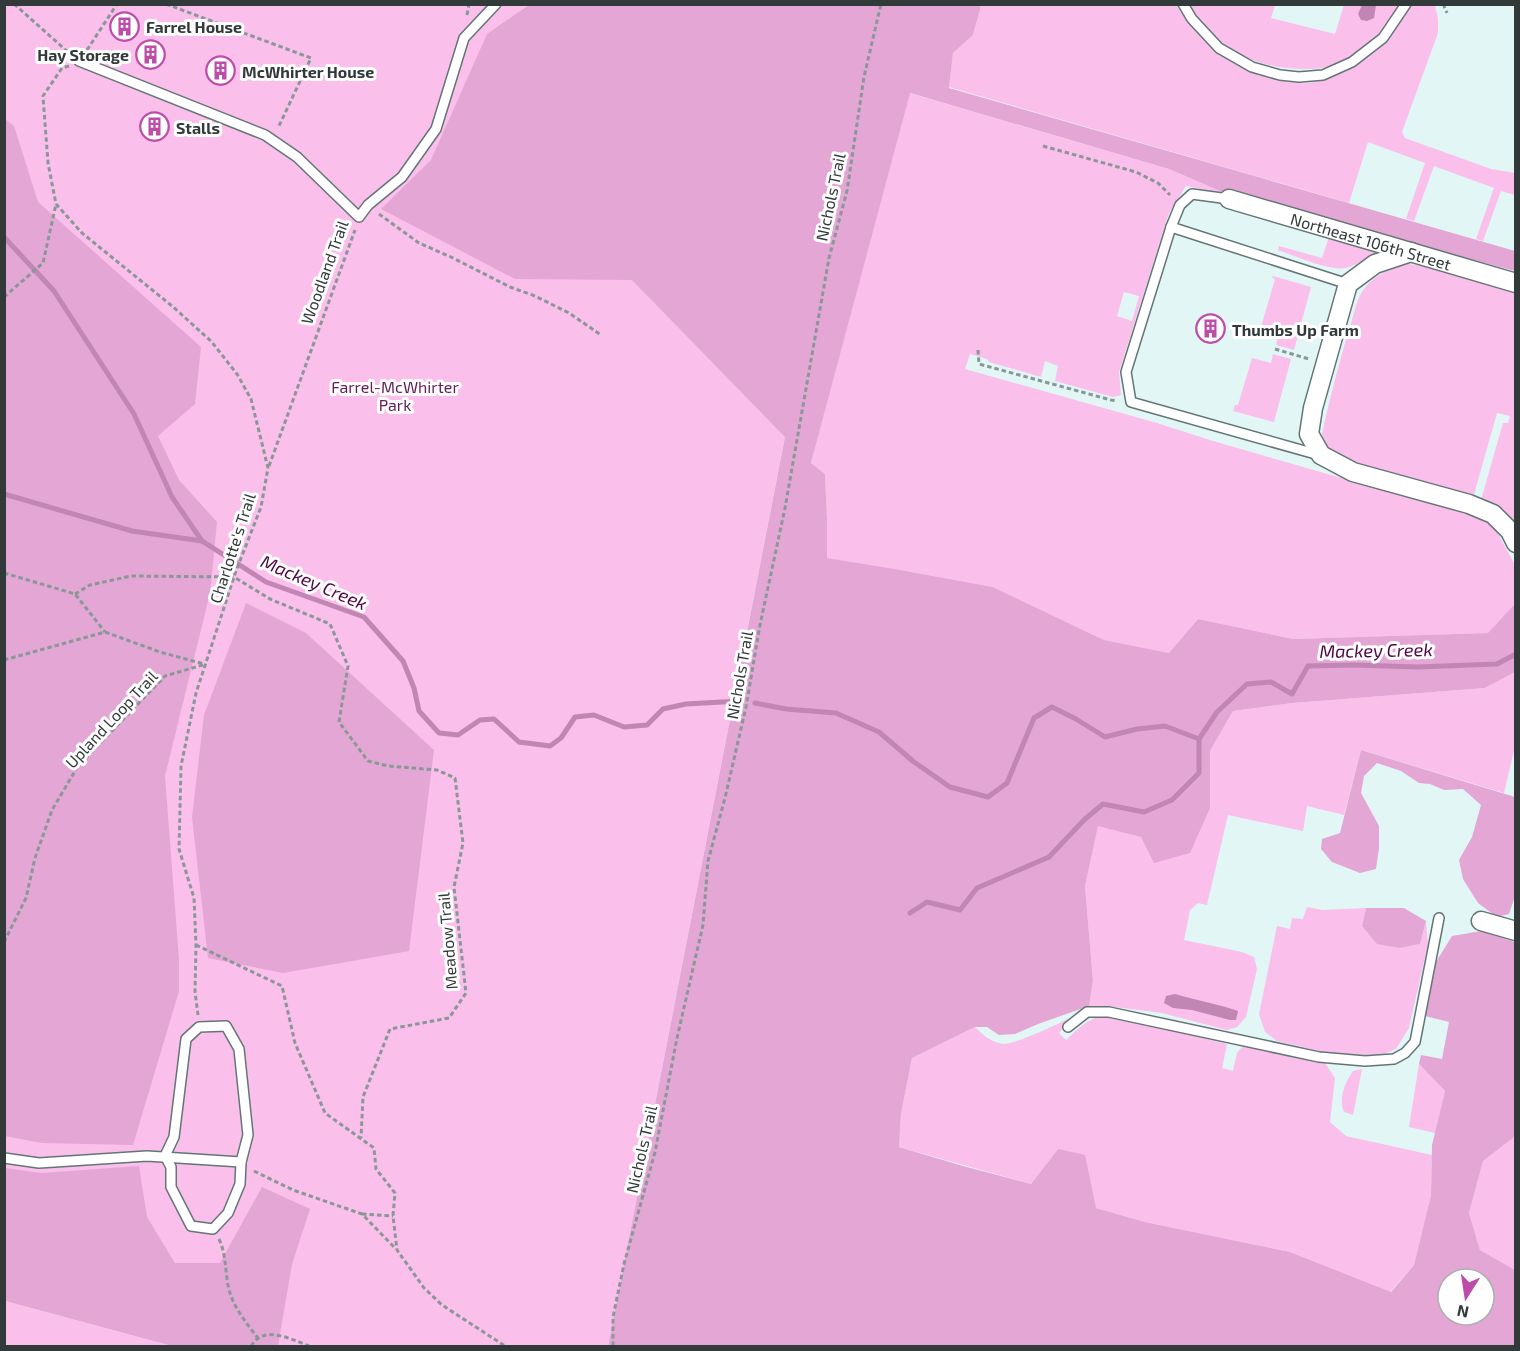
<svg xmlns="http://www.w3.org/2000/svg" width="1520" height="1351" viewBox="0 0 1520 1351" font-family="'Exo 2',sans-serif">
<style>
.green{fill:#fabfeb;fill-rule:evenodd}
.forest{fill:#e4a6d5;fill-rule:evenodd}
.water{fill:#c186b3}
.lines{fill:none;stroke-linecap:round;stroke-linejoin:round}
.stream{stroke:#c186b3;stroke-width:5}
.lane-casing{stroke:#647576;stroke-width:12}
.street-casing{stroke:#647576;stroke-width:21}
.path{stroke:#899797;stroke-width:3;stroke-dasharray:4.5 3;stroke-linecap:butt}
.lane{stroke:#fff;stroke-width:9}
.street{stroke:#fff;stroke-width:18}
.labels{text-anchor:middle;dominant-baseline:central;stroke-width:6;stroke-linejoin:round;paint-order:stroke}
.poi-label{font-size:16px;font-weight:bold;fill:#313939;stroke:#fefefe;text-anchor:start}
.street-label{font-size:16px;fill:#313939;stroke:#fefefe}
.park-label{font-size:16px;fill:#641d57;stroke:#fefefe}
.water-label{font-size:18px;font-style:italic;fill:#4f0645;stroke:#fefefe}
</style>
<rect width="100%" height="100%" fill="#e2f6f6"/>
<!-- green -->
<g class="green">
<polygon points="4,5 869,5 608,1346 227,1346 5,1285"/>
<path d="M980,5H1176C1199,42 1229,66 1272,78C1283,81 1296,84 1308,83C1329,80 1349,70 1366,57C1372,53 1380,48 1385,43C1395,32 1402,17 1410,5H1435L1438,19V33L1402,132L1405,138L1491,169L1515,173V195L1501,191L1483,241L1476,239L1494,188L1434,166L1414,221L1406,219L1425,163L1368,142L1349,203L949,87L953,53L973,35L980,10Z"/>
<path d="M1189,5H1275L1271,18L1335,34L1344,5H1399C1391,17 1383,32 1372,42C1360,52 1343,62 1327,67C1319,69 1309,69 1300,69C1266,68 1241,58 1215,37C1205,28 1197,16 1189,5Z"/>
<path d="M909,93L1169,169L1227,194L1186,186L1169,213L1119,372L1121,395L1113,397L1055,381L1058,366L1045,361L1041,377L989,362L987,359L970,354L965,369L1157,423L1213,441L1491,521L1515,565V604L1489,633L1293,639L1198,619L1169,653L1104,640L993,587L895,569L826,558L827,518L825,474L811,463ZM1124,292L1139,296L1132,321L1117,316Z"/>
<path d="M1329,237L1379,250C1369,256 1358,265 1346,268C1329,271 1295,256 1278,250L1279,246L1322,258Z"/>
<path d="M1407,264L1431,266L1515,290V527L1481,500L1503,423H1508L1510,416L1497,413L1473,498L1357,466L1333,454L1326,446L1322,434C1330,397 1340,359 1351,323C1355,311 1357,298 1364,289C1375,274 1390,269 1407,264Z"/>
<polygon points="1273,276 1311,287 1294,350 1276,345 1279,332 1261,327 1275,279 1272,278"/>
<polygon points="1273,354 1291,359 1274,422 1233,411 1235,405 1238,405 1252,358 1271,363"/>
<polygon points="1515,672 1515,746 1504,793 1361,750 1344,815 1307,806 1303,831 1228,815 1207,905 1198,903 1190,910 1184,940 1242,952 1254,957 1257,969 1246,1017 1237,1027 1227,1030 1162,1013 1115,1007 1089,1006 1093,981 1085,886 1098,825 1142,837 1210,808 1210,751 1233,711 1293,703 1485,688"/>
<polygon points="1307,907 1323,910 1366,908 1362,926 1377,943 1400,948 1420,944 1426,921 1428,944 1409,1028 1396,1049 1379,1056 1327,1053 1277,1041 1265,1032 1259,1014 1277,926 1290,929 1292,918 1303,919"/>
<path d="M1107,1015L1227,1044L1222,1068L1233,1071L1237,1053L1244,1045L1325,1063L1335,1078L1330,1122L1346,1136L1432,1155L1431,1195L1414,1265L1390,1292L1290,1252L1145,1222L1096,1208L1058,1149L1031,1184L899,1147L901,1114L912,1058L975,1027C983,1035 992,1043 1004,1044C1015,1044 1056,1025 1068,1019L1070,1022L1059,1033L1066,1040C1080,1027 1088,1018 1107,1015Z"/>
<polygon points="1419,1064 1445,1091 1435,1133 1409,1127"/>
<path d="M1362,1069L1353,1115L1344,1112C1338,1098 1345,1083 1353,1071Z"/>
<polygon points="1515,1133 1515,1270 1480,1250 1469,1213 1483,1161 1513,1138"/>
<polygon points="5,1301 172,1346 5,1346"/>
</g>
<!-- forest -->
<g class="forest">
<path d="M980,4V10L973,35L953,53L949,88L1515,251V271L1227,194L1169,169L910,93L811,463L825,474L827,518V558L895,569L993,587L1104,640L1169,653L1198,619L1293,639L1488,633L1515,604V672L1485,688L1293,703L1233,711L1210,751V808L1190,853L1154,863L1141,837L1098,826L1085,886L1093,981L1089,1006L1038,1024L1015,1034L999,1035L987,1027H975L912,1058L901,1114L899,1147L963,1166L1031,1184L1058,1149L1085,1155L1096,1208L1145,1222L1290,1252L1391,1292L1414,1265L1431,1195L1432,1145L1445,1091L1419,1064L1421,1055L1442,1059L1449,1022L1425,1016L1436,962L1452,936L1481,931L1515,942V1133L1513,1138L1483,1161L1469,1213L1480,1250L1515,1270V1346H608L785,437L632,280L515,279L381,209L431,160L487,34L529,5ZM1448,1279H1484V1315H1448Z"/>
<polygon points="5,119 14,126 38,202 201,347 195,404 158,436 179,480 217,522 210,593 165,776 179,960 179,991 133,1145 42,1143 5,1136"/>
<polygon points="246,603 306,633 434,750 409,951 283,973 208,958 192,817 204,715"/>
<polygon points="1361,750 1515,797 1515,896 1509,914 1497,917 1478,903 1463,879 1459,860 1472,837 1481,805 1463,789 1444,790 1430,784 1419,783 1401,771 1377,763 1364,776 1361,793 1379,826 1379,848 1376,869 1360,873 1332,862 1321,849 1322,839 1340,833"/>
<polygon points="1366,908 1404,908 1426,921 1420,944 1400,948 1377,944 1362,926"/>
<polygon points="139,1166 147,1217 175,1263 220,1263 262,1187 310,1209 292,1264 278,1346 172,1346 5,1301 5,1168 42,1173"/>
</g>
<!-- water -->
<g class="water">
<polygon points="1362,5 1376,5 1374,18 1367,21 1361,20 1358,14"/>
<path d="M1175,994C1196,1000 1218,1004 1238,1011L1236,1020H1230L1192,1010L1173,1008L1164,1003L1166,996Z"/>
</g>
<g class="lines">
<!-- stream -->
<g class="stream">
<polyline points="4,237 54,291 134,414 172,497 202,541"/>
<polyline points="4,494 132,531 202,541 266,582 364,617 403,661 414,688 419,711 439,733 458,735 480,720 494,719 519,742 550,746 561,738 575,717 594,715 624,727 647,725 663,709 686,704 740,701"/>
<polyline points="755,703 786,709 836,713 879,732 914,762 950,787 988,797 1007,783 1034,718 1052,707 1076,719 1105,737 1137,729 1165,726 1199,739 1217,712 1247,684 1271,682 1292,694 1308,666 1354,665 1418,667 1497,664 1516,654"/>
<polyline points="910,913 927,902 960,910 977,888 1049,857 1084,820 1103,804 1144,812 1172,800 1199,773 1199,739"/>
</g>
<defs>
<g id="lane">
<polyline points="1183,4 1192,19 1219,48 1252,67 1280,75 1299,77 1323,75 1352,62 1383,38 1406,4"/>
<polyline points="79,61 265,135 297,157 359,217 368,205 402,177 436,129 464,38 496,4"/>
<polyline points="1229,199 1192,194 1180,205 1171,227 1126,372 1131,402 1319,455"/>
<polyline points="1171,227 1348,284"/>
<polygon points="226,1026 239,1049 248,1135 241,1162 240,1184 228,1213 213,1229 191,1226 171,1187 171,1167 165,1156 174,1137 186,1039 199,1027"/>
<polyline points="1068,1027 1087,1012 1109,1012 1319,1057 1365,1061 1394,1059 1405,1053 1415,1042 1439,918"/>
<polyline points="4,1158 39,1163 147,1156 241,1162"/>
</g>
<g id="street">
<path id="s1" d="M1229,199L1516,283"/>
<polyline points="1411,252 1375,264 1348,284 1313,408 1309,434 1321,455 1353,472 1469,504 1493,514 1510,531 1516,543"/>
<polyline points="1481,921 1516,931"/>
</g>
</defs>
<!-- lane casing -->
<use href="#lane" class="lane-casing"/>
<!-- street casing -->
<use href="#street" class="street-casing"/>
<!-- path -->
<g class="path">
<polyline points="14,4 69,53"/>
<polyline points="166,4 311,58 278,128"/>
<polyline points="1443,4 1447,13"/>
<polyline points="467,15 469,4"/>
<polyline points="87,50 117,4"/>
<polyline points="69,66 62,68 43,96 48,163 56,204 82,233 172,306 211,341 237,374 251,399 268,468 261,507 236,571 196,693 181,766 179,849 194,898 196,945 195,992 198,1015"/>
<polyline points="1043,146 1136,172 1158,183 1170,195"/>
<polyline points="379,214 419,243 451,257 510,287 535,296 569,313 601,335"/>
<polyline points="4,297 43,263 56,204"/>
<polyline points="1275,349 1309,359"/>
<polyline points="978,350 979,364 1111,400 1117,401"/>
<polyline points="269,466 355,230"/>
<polyline points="4,573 75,594 105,632"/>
<polyline points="75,594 90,585 131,576 234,577 270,599 330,624 348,666 339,722 368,761 388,766 437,770 455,778 463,843 454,887 466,993 449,1018 390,1029 363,1097 361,1138"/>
<polyline points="4,660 105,632 160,652 204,664"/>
<polyline points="4,942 26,898 35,858 52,810 78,766 165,676 206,664"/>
<polyline points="196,945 282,986 295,1043 325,1113 374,1148 376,1169 395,1193 393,1216 397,1250 412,1271 424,1288 442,1305 505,1346"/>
<polyline points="254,1171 293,1190 362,1214 395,1248"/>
<polyline points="362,1214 393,1216"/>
<path d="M219,1239C226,1254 225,1269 228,1285C231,1304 246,1323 258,1338"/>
<path d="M251,1346C253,1344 254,1341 257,1339C270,1328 296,1341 309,1346"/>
<polyline points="613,1346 613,1317 624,1264 655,1152 677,1038 703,925 708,861 725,798 746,707 760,625 785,508 829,258 847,191 864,77 881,4"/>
</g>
<!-- lane -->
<use href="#lane" class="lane"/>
<!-- street -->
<use href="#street" class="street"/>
</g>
<!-- icons -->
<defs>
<symbol id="building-ring" viewBox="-11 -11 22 22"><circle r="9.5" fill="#fefefe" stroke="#be4da9" stroke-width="1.5"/><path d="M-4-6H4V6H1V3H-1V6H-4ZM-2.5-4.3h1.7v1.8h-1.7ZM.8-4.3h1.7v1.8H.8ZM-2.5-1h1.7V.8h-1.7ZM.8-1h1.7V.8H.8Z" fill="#be4da9"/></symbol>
</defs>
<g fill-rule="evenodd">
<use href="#building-ring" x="108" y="10" width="33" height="33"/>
<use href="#building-ring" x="134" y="38" width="33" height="33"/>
<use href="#building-ring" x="204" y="54" width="33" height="33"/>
<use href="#building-ring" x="138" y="110" width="33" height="33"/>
<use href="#building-ring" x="1194" y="312" width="33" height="33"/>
</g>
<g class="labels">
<!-- poi labels -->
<g class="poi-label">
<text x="146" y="26">Farrel House</text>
<text x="129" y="54" text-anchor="end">Hay Storage</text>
<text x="242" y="71">McWhirter House</text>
<text x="176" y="127">Stalls</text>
<text x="1232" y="329">Thumbs Up Farm</text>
</g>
<!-- street labels -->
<g class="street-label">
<text transform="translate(830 197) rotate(-78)">Nichols Trail</text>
<text stroke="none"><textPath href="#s1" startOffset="148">Northeast 106th Street</textPath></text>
<text transform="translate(324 272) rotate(-70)">Woodland Trail</text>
<text transform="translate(232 548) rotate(-72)">Charlotte's Trail</text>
<text transform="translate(739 675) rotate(-80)">Nichols Trail</text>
<text transform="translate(111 719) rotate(-47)">Upland Loop Trail</text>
<text transform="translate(447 941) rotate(-95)">Meadow Trail</text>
<text transform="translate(641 1149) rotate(-77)">Nichols Trail</text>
</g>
<!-- park labels -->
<g class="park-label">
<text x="395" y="386">Farrel-McWhirter<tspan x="395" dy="18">Park</tspan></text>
</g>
<!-- water labels -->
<g class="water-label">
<text transform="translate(314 582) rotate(23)">Mackey Creek</text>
<text transform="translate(1376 650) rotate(-1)">Mackey Creek</text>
</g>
</g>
<!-- border -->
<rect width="1520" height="1351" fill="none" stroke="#313939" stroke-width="12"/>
<!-- north arrow -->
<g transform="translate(1466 1297) rotate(192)"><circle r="28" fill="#fefefe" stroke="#acafaf" stroke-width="1.5"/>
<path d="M0-4.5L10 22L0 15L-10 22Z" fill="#be4da9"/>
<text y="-9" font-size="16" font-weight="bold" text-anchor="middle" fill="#313939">N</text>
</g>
</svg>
